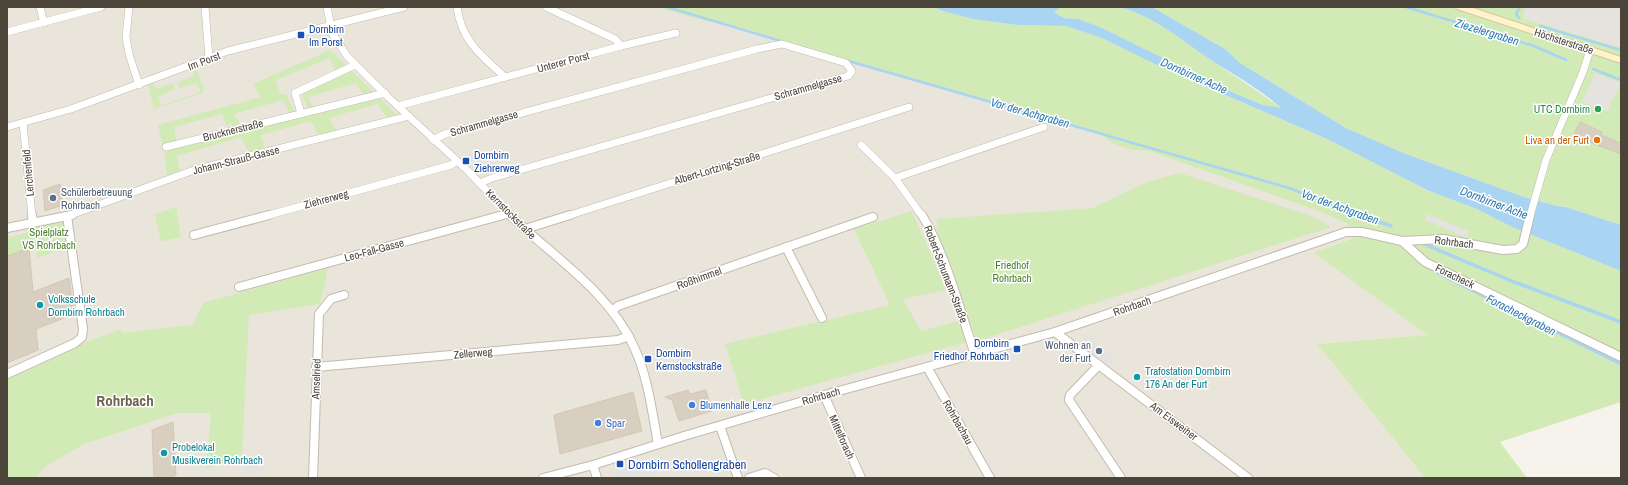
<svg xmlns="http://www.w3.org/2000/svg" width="1628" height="485" viewBox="0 0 1628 485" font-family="'Archivo Narrow',sans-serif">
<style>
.residential{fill:#eae5da}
.industrial{fill:#e6e2dd}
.green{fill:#d2eab5}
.parking{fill:#e5e3e0}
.water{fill:#a9d4f2}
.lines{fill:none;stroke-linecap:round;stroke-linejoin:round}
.stream-far1{stroke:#a9d4f2;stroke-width:2.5}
.stream{stroke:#a9d4f2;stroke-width:3.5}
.building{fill:#d8cfc1;stroke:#d3c7b4}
.minor-far1-casing{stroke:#c2bbae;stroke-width:8}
.minor-casing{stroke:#c2bbae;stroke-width:10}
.secondary-casing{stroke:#d6c79b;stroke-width:2}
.minor-far1{stroke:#fff;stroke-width:7}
.minor{stroke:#fff;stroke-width:8}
.secondary{fill:#fff3cd;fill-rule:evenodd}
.transit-dot{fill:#1a4fb4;stroke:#fff;stroke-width:1.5}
.leisure-dot{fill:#2e9e5b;stroke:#fff;stroke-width:1.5}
.food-dot{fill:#e8710a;stroke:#fff;stroke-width:1.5}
.service-dot{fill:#5c6f8a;stroke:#fff;stroke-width:1.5}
.culture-dot{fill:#0f9aa8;stroke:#fff;stroke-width:1.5}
.shop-dot{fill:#3f7fe0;stroke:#fff;stroke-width:1.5}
.labels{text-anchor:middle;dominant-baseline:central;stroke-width:3;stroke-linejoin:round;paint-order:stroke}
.transit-label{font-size:11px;fill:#164399;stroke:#fff;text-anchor:start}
.street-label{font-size:11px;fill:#4b4439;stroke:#fff}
.leisure-label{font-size:11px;fill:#27864d;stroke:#fff;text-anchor:end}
.food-label{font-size:11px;fill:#c56008;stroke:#fff;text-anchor:end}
.service-label{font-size:11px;fill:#4e5e75;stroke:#fff;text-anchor:start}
.park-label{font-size:11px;fill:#4a7f2a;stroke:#fff}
.culture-label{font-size:11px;fill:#0d838f;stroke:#fff;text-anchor:start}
.shop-label{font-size:11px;fill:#366cbe;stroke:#fff;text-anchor:start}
.water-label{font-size:12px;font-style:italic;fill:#2e7ab2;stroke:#fff}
.near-transit-label{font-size:13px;fill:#164399;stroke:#fff;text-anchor:start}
.district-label{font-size:15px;font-weight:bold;fill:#6e6250;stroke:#fff}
</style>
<rect width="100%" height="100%" fill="#f6f3ec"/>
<!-- residential -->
<polygon class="residential" points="7,7 660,7 708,22 722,22 867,67 1102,135 1113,144 1133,150 1149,151 1326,214 1347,224 1356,237 1315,253 1427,335 1317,344 1425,478 7,478"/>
<!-- industrial -->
<polygon class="industrial" points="1526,7 1621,7 1621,48 1523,18"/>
<!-- green -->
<g class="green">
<polygon points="657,7 934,7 942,11 973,19 1017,25 1066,26 1102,38 1161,67 1329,140 1429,191 1477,209 1512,227 1621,271 1621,402 1500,442 1527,478 1425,478 1317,344 1427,335 1314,253 1356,237 1347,224 1326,214 1149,151 1133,150 1113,144 1102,135 1023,111 867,67 722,22 708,22"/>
<path d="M1061,7H1118C1152,14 1180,39 1208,58C1233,75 1258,91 1282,109L1263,105L1234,93L1100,27L1078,19L1064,18L1054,12Z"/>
<polygon points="1152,7 1526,7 1523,18 1621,48 1621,225 1566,207 1557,206 1524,197 1406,154 1346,128 1240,63 1225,49"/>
<polygon points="330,50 347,66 336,72 330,58 276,80 280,94 286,94 295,113 290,115 283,100 234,114 241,126 234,129 231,123 226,126 222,114 174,127 177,142 163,146 158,125 261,97 253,84"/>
<polygon points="196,67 204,89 203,93 154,109 148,85 153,83 156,89 173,83 175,89 158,97 160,104 162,105 199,93 200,90 197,83 179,88 177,83 194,76 193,68"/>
<polygon points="351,70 374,93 364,96 356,83 308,97 314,108 308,108 302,95 302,92"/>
<polygon points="379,97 398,116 387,118 377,104 329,118 337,131 319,136 311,121 261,135 265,149 249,153 241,137 177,156 180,171 167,175 164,150"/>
<polygon points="1180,173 1314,217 1331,227 977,341 937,236 937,219 1093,208 1147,182"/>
<polygon points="176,207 181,237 161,242 155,214"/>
<polygon points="912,211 946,290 903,299 921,331 958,321 967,342 744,404 725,344 890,305 854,229"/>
<polygon points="65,220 67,247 37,258 36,245 7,256 7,238 33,231 33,226"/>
<polygon points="328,268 320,304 249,315 242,454 206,469 211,413 177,413 84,444 46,466 36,478 7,478 7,379 84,343 121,329 122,333 193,325 203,303"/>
</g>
<!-- parking -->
<g class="parking">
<polygon points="1595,73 1621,83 1607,111 1582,102"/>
<polygon points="1427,214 1469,231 1467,238 1425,220"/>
<polygon points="1086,335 1118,359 1111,366 1079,343"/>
<polygon points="651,459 657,478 614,478 612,472"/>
<polygon points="267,461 265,470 243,475 244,467"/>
</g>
<!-- water -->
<path class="water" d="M934,7H1061L1054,12L1064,18L1078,19L1100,27L1234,93L1263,105L1281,108C1259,88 1232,74 1208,58C1180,39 1151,14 1118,7H1152L1225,49L1240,63L1346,128L1406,154L1524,197L1557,206L1566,207L1621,225V271L1512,227L1477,209L1429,191L1329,140L1161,67L1102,38L1066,26L1017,25L973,19L942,11Z"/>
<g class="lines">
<!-- stream-far1 -->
<g class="stream-far1">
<polyline points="667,7 784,42"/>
<polyline points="1406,7 1534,46 1566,60"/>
<polyline points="1519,18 1516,14 1520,7"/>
<polyline points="1540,26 1621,50"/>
<polyline points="845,60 1289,188 1363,216"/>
<polyline points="1593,69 1621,80"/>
</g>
<!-- stream -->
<g class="stream">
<polyline points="1360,215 1391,226"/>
<polyline points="1424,244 1514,282 1621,322"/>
<polyline points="1438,273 1621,364"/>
</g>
</g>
<!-- building -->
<g class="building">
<polygon points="1580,122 1602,132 1601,135 1621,143 1621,154 1573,136"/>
<polygon points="60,184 63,205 45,211 43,190"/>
<polygon points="29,248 33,292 69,278 74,314 36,329 38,350 7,363 7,256"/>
<polygon points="688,390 690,394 706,390 712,411 679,421 672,400 665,397"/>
<polygon points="633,392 642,431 560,454 554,415"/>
<polygon points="173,422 176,475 169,478 154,478 152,430"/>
</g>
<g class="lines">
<defs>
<g id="minor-far1">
<polyline points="40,7 44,23"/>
<polyline points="129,7 126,37 129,54 139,85"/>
<polyline points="205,7 209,58"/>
<polyline points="327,7 332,33 347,56 388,97 467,170 511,216"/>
<path d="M457,7C461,40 481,56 505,77"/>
<polyline points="546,7 615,39 621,46 676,33"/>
<polyline points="7,32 101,7"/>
<polyline points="398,106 621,46"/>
<polyline points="301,113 295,93 355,65"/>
<polyline points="23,123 32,216"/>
<polyline points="7,127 71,109 228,51 404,7"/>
<polyline points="433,140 445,134 757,49 782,44 846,63 852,71 848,76 492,178 480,183"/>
<polyline points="861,145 895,178 922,216"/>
<polyline points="166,147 385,93"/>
<polyline points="895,178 1044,127"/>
<polyline points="68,216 194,170 409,116"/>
<polyline points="265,216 451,165 457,161"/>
<polyline points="500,216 509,213"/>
<polyline points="567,216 909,107"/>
<polyline points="1530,216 1546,160 1583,72 1590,50"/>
</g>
<g id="minor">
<polyline points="32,215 33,223"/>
<path d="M510,215C552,256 609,291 634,347C648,377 652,411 658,444"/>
<path d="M922,215C946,255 960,310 975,355"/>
<polyline points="7,228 72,215"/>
<polyline points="525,229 570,215"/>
<polyline points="194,235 269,215"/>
<polyline points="1402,241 1425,262 1621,357"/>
<polyline points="786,247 822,318"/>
<polyline points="239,287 503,215"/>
<polyline points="612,311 618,306 873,217"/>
<polyline points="1055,332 1248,478"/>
<polyline points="1099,365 1070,395 1069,400 1121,478"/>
<polyline points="316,367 618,340 629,336"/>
<polyline points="927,367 990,478"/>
<polyline points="7,374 75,343 82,337 83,329 67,216"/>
<polyline points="824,395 861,478"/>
<polyline points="720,426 738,478"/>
<polyline points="593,465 597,478"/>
<polyline points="313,478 319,314 331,299 344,295"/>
<polyline points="543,478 593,465 684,436 824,395 1055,332 1346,232 1362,232 1402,241 1443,239 1503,250 1517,249 1523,244 1530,215"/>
<polyline points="749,478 765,473 774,478"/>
</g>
<polygon id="secondary" points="1455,7 1470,7 1621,57 1621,63 1457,9"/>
</defs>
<!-- minor-far1 casing -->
<use href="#minor-far1" class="minor-far1-casing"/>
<!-- minor casing -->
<use href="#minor" class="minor-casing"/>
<!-- secondary casing -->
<use href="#secondary" class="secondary-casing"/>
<!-- minor-far1 -->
<use href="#minor-far1" class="minor-far1"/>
<!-- minor -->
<use href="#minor" class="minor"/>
<!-- secondary -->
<use href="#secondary" class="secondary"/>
</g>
<!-- markers -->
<g class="transit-dot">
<rect x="297" y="31" width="8" height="8" rx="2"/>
<rect x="462" y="157" width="8" height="8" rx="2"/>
<rect x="1013" y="345" width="8" height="8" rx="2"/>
<rect x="644" y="355" width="8" height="8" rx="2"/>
<rect x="616" y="460" width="8" height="8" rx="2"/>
</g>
<circle class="leisure-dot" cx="1598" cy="109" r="4"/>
<circle class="food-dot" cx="1597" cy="140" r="4"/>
<g class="service-dot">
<circle cx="53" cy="198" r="4"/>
<circle cx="1099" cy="351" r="4"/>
</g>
<g class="culture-dot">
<circle cx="40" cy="305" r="4"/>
<circle cx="1137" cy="377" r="4"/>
<circle cx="164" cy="453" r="4"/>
</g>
<g class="shop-dot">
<circle cx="692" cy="405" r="4"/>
<circle cx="598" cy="423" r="4"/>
</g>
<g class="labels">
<!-- transit labels -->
<g class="transit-label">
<text x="309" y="29">Dornbirn<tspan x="309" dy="13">Im Porst</tspan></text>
<text x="474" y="155">Dornbirn<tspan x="474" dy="13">Ziehrerweg</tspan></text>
<text x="1009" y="343" text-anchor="end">Dornbirn<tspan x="1009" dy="13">Friedhof Rohrbach</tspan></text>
<text x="656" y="353">Dornbirn<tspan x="656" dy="13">Kernstockstraße</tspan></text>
</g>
<!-- street labels -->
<g class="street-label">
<text transform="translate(1564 41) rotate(18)">Höchsterstraße</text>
<text transform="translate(204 61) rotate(-21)">Im Porst</text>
<text transform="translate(563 62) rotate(-15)">Unterer Porst</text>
<text transform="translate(808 87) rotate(-16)">Schrammelgasse</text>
<text transform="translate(484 123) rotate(-16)">Schrammelgasse</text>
<text transform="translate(233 130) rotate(-14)">Brucknerstraße</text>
<text transform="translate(236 160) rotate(-14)">Johann-Strauß-Gasse</text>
<text transform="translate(717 168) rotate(-17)">Albert-Lortzing-Straße</text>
<text transform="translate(28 173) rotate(-95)">Lerchenfeld</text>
<text transform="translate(326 199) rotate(-15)">Ziehrerweg</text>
<text transform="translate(511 214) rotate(45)">Kernstockstraße</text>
<text transform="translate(1454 242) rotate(7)">Rohrbach</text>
<text transform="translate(374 250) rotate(-15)">Leo-Fall-Gasse</text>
<text transform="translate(946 274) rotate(69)">Robert-Schumann-Straße</text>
<text transform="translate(1455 276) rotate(26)">Foracheck</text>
<text transform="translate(699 278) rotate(-20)">Roßhimmel</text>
<text transform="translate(1132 306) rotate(-19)">Rohrbach</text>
<text transform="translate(473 353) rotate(-5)">Zellerweg</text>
<text transform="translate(316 379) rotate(-88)">Amselried</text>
<text transform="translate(821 396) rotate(-16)">Rohrbach</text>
<text transform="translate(1174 421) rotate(37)">Am Eisweiher</text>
<text transform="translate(958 422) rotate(60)">Rohrbachau</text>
<text transform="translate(842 437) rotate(66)">Mittelforach</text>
</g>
<!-- leisure labels -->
<g class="leisure-label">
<text x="1590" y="109">UTC Dornbirn</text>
</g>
<!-- food labels -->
<g class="food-label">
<text x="1589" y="140">Liva an der Furt</text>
</g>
<!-- service labels -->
<g class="service-label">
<text x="61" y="192">Schülerbetreuung<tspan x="61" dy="13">Rohrbach</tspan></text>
<text x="1091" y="345" text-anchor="end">Wohnen an<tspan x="1091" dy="13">der Furt</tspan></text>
</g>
<!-- park labels -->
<g class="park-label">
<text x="49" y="232">Spielplatz<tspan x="49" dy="13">VS Rohrbach</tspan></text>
<text x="1012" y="265">Friedhof<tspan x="1012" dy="13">Rohrbach</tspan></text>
</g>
<!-- culture labels -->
<g class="culture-label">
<text x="48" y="299">Volksschule<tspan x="48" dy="13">Dornbirn Rohrbach</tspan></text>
<text x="1145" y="371">Trafostation Dornbirn<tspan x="1145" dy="13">176 An der Furt</tspan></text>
<text x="172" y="447">Probelokal<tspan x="172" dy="13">Musikverein Rohrbach</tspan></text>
</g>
<!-- shop labels -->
<g class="shop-label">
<text x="700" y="405">Blumenhalle Lenz</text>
<text x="606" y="423">Spar</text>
</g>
<!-- water labels -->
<g class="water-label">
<text transform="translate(1487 32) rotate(17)">Ziezelergraben</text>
<text transform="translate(1194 76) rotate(24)">Dornbirner Ache</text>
<text transform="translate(1030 113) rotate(16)">Vor der Achgraben</text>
<text transform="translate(1494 203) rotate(21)">Dornbirner Ache</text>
<text transform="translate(1340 207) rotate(20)">Vor der Achgraben</text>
<text transform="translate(1521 315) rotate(27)">Foracheckgraben</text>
</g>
<!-- near-transit labels -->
<g class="near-transit-label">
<text x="628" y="464">Dornbirn Schollengraben</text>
</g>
<!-- district labels -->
<g class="district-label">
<text x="125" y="400">Rohrbach</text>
</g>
</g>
<!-- border -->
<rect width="1628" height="485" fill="none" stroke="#4b4439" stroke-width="16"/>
</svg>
